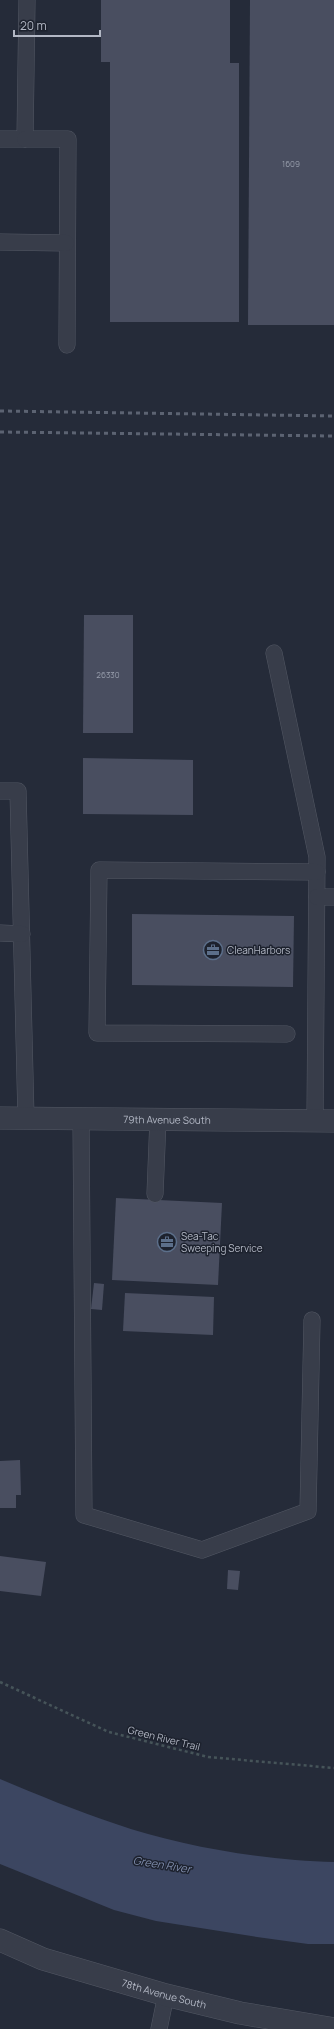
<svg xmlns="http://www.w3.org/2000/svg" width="334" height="2029" viewBox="0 0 334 2029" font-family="Manrope,sans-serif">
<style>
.water{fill:#3c4661}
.building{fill:#494e60}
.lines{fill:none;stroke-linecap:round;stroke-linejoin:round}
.lane-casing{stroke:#535864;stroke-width:17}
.street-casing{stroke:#535864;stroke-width:23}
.path{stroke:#465459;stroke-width:2.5;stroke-dasharray:3 3;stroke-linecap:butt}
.lane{stroke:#383d4a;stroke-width:16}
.street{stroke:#383d4a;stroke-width:22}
.rail{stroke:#5c6372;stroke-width:3;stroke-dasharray:4 4;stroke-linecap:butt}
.labels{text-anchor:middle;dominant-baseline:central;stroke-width:3;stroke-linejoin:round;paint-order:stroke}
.number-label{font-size:8px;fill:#989eac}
.poi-label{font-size:10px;fill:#b3b8c5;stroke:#1d222e;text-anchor:start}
.street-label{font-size:10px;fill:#b3b8c5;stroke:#1d222e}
.water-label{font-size:11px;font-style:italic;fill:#7e8baa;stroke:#1d222e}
</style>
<rect width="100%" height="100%" fill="#252b39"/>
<!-- water -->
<path class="water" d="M0,1779C38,1795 77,1811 116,1824C179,1846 267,1861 334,1862V1944H308L257,1937L156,1921L114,1910L0,1864Z"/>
<!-- building -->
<g class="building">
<polygon points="101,0 230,0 230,63 239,63 239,322 110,322 110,62 101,62"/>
<polygon points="250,0 334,0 334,325 248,325"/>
<polygon points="84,615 133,615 133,733 83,733"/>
<polygon points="83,758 193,760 193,815 83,814"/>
<polygon points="132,914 294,916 293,987 132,985"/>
<polygon points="116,1198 222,1203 218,1285 112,1280"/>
<polygon points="94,1283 104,1284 102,1310 91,1309"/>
<polygon points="125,1293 214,1297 213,1335 123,1331"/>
<polygon points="20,1460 21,1495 16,1495 16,1508 0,1508 0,1461"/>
<polygon points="0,1556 46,1562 41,1596 0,1591"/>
<polygon points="228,1570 240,1571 238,1590 227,1589"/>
</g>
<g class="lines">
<defs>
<g id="lane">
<polyline points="0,139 25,139 27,0"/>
<polyline points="25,139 68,139 67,345"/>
<polyline points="0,242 66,243"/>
<polyline points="274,653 317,857 315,1120"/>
<polyline points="0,791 18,791 26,1118"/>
<polyline points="317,897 334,897"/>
<polyline points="0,933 22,934"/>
<polyline points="287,1034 97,1033 99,870 317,872"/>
<polyline points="81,1119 84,1515 202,1550 308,1511 312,1320"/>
<polyline points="155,1194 158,1119"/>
<polyline points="159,2029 166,1995"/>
</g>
<g id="street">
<path id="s1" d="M0,1118L334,1121"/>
<path id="s2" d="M0,1940L43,1959L166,1995L240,2013L334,2029"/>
</g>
</defs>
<!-- lane casing -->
<use href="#lane" class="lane-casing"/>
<!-- street casing -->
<use href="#street" class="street-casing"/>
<!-- path -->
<polyline class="path" points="0,1682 109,1732 208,1757 334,1768"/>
<!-- lane -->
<use href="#lane" class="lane"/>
<!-- street -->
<use href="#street" class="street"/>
<!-- rail -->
<g class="rail">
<polyline points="0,411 334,416"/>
<polyline points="0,432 334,436"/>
</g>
</g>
<!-- icons -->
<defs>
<symbol id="office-ring" viewBox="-11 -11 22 22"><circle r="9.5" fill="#1d222e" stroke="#5c6f8a" stroke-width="1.5"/><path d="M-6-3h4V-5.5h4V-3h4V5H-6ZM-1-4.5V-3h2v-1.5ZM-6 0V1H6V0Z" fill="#5c6f8a"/></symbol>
</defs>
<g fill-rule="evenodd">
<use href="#office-ring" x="202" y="939" width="22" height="22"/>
<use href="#office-ring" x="156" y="1231" width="22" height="22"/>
</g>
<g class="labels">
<!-- number labels -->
<g class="number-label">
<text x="291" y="163">1609</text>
<text x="108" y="674">26330</text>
</g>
<!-- poi labels -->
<g class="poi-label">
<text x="227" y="950">CleanHarbors</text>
<text x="181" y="1236">Sea-Tac<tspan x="181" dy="12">Sweeping Service</tspan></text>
</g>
<!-- street labels -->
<g class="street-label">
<text stroke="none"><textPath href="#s1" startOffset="167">79th Avenue South</textPath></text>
<text transform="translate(164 1738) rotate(14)">Green River Trail</text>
<text stroke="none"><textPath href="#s2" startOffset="173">78th Avenue South</textPath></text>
</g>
<!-- water labels -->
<g class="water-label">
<text transform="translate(162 1864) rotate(9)">Green River</text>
</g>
</g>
<!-- scale -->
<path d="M14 30v6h86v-6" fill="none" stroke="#b3b8c5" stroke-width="2"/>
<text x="20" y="30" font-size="12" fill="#b3b8c5" stroke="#1d222e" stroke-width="3" paint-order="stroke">20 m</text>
</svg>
